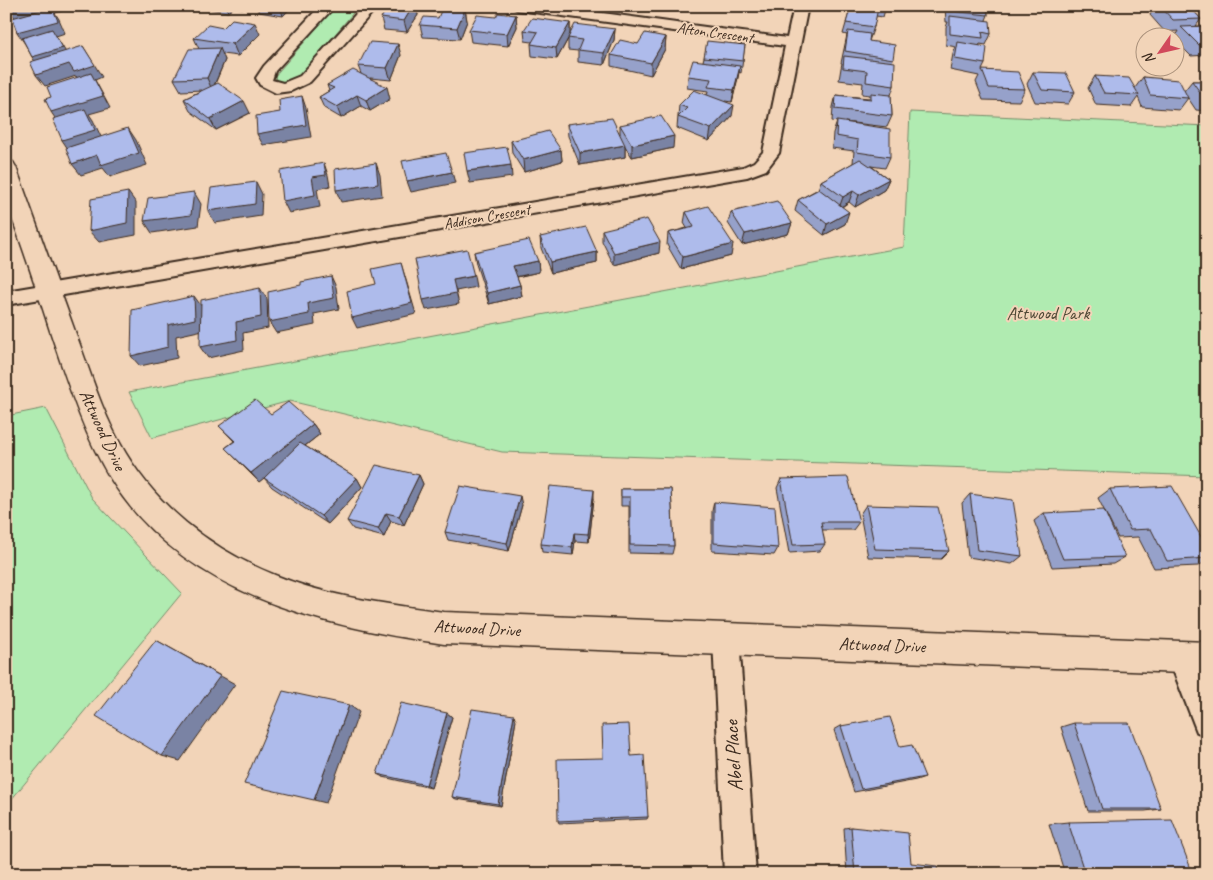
<svg xmlns="http://www.w3.org/2000/svg" width="1213" height="880" viewBox="0 0 1213 880" font-family="Caveat,sans-serif">
<style>
.green{fill:#b0ebb1;stroke:#768a68}
.lines{fill:none;stroke-linecap:round;stroke-linejoin:round}
.minor-casing{stroke:#3b2a1e;stroke-width:4}
.tertiary-casing{stroke:#3b2a1e;stroke-width:3}
.minor{fill:#f2d4b8;fill-rule:evenodd}
.tertiary{fill:#f2d4b8;fill-rule:evenodd}
.wall{fill:#96a1ca;stroke:#3b2a1e}
.shaded-wall{fill:#7a83a4;stroke:#3b2a1e}
.building{fill:#aebbeb;stroke:#3b2a1e}
.labels{text-anchor:middle;dominant-baseline:central;stroke-width:4;stroke-linejoin:round;paint-order:stroke}
.far-street-label{font-size:15px;fill:#3b2a1e;stroke:#f2d4b8}
.park-label{font-size:18px;fill:#4d4734;stroke:#f2d4b8}
.street-label{font-size:18px;fill:#3b2a1e;stroke:#f2d4b8}
.near-street-label{font-size:21px;fill:#3b2a1e;stroke:#f2d4b8}
</style>
<rect width="100%" height="100%" fill="#f2d4b8"/>
<filter id="ink" filterUnits="userSpaceOnUse"><feTurbulence type="fractalNoise" baseFrequency=".02" numOctaves="2"/><feDisplacementMap in="SourceGraphic" scale="10" xChannelSelector="R" yChannelSelector="G"/><feConvolveMatrix kernelMatrix="1 2 1 2 8 2 1 2 1" color-interpolation-filters="sRGB"/></filter>
<g filter="url(#ink)">
<!-- green -->
<g class="green">
<polygon points="336,6 359,6 297,79 281,83 276,80 275,76 278,72"/>
<polygon points="910,112 1207,126 1207,476 502,452 290,401 152,438 129,392 904,247"/>
<polygon points="46,408 92,498 182,593 6,806 6,416"/>
</g>
<g class="lines">
<defs>
<g id="minor">
<polygon points="320,6 335,6 275,71 272,80 283,83 300,76 363,6 378,6 310,82 291,91 276,93 260,85 256,78 264,66"/>
<polygon points="511,6 551,6 787,38 794,6 808,6 779,153 766,170 747,177 6,305 6,291 743,167 754,162 763,152 785,46 518,10"/>
<polygon points="726,626 735,630 739,639 756,874 724,874 713,639 717,630"/>
<polygon points="1181,644 1191,647 1207,687 1207,736 1197,732 1168,657 1171,647"/>
</g>
<path id="tertiary" d="M6,160L13,162L16,167C36,223 56,279 76,334C90,371 101,409 120,443C153,504 210,549 275,575C328,597 387,604 444,612L1207,642V674L444,644C319,626 181,593 110,478C83,433 67,381 50,331C40,300 30,269 19,238C15,225 8,211 6,198C5,186 6,173 6,160Z"/>
</defs>
<!-- minor casing -->
<use href="#minor" class="minor-casing"/>
<!-- tertiary casing -->
<use href="#tertiary" class="tertiary-casing"/>
<!-- minor -->
<use href="#minor" class="minor"/>
<!-- tertiary -->
<use href="#tertiary" class="tertiary"/>
</g>
<!-- wall -->
<g class="wall">
<polygon points="205,6 252,6 249,9 234,7 228,12 207,9"/>
<polygon points="256,6 292,6 283,16 259,12"/>
<polygon points="389,6 416,6 418,15 407,32 384,30 381,18"/>
<polygon points="730,6 766,6 765,11 730,8"/>
<polygon points="851,6 886,6 883,17 876,16 874,27 869,41 893,59 892,62 894,86 891,95 892,116 887,127 845,122 890,157 885,168 871,166 889,179 884,190 855,207 849,202 842,207 845,224 824,235 795,211 798,200 818,189 821,181 853,163 854,151 832,148 833,133 837,122 832,121 833,107 836,95 869,98 870,95 862,94 863,83 839,80 841,68 842,63 841,63 847,35 843,34"/>
<polygon points="945,6 987,6 988,15 986,20 991,34 986,45 980,44 979,46 985,64 982,70 1025,89 1019,101 983,100 976,82 979,76 950,70 953,54 956,47 946,45 946,27 948,22 946,22"/>
<polygon points="1145,6 1189,6 1201,19 1196,26 1207,26 1207,55 1191,56 1176,41 1176,38 1174,38 1178,31 1165,32 1150,15 1153,9 1148,9"/>
<polygon points="465,9 467,21 460,39 423,37 420,25 438,18"/>
<polygon points="516,15 517,27 508,46 471,42 469,30 496,17"/>
<polygon points="570,23 570,33 615,29 614,40 604,65 578,62 578,51 568,50 568,39 557,59 532,56 531,44 532,42 525,41 524,30"/>
<polygon points="260,34 238,56 222,54 225,60 215,84 250,113 216,130 190,111 184,99 202,90 181,91 174,79 199,49 194,38"/>
<polygon points="666,37 665,49 651,75 611,66 611,55 638,44"/>
<polygon points="745,45 741,73 739,72 732,102 725,101 732,116 709,141 677,128 679,105 707,95 708,91 687,88 688,76 703,61 704,57"/>
<polygon points="401,55 391,80 370,78 390,99 370,111 361,106 341,118 324,108 319,97 329,91 327,85 361,74 358,66"/>
<polygon points="1033,72 1075,92 1068,104 1035,102 1027,84"/>
<polygon points="1095,76 1135,88 1143,77 1184,91 1192,81 1207,81 1207,111 1196,110 1188,98 1179,110 1142,107 1138,97 1131,107 1096,105 1088,88"/>
<polygon points="567,124 620,134 620,125 673,148 632,157 625,146 625,157 580,165 568,136"/>
<polygon points="511,141 561,150 562,161 524,172 512,153"/>
<polygon points="686,212 731,256 681,269 667,245 668,233 687,228 684,223"/>
<polygon points="731,212 792,223 788,234 742,245 728,223"/>
<polygon points="602,230 659,253 614,265 602,241"/>
<polygon points="540,237 597,252 597,263 551,273 541,248"/>
<polygon points="474,252 538,261 539,272 517,277 520,285 522,296 489,304 476,264"/>
<polygon points="271,414 313,424 320,434 305,446 357,478 362,487 328,524 272,487 264,478 267,475 259,482 225,448 234,441 219,426"/>
<polygon points="419,475 423,484 404,525 391,521 384,537 353,529 347,521"/>
<polygon points="781,479 859,522 853,530 822,530 825,544 820,551 789,553 777,488"/>
<polygon points="621,489 671,489 674,546 672,554 629,553 629,506 621,506"/>
<polygon points="1110,489 1207,547 1207,561 1198,566 1154,568 1138,537 1118,538 1098,498"/>
<polygon points="970,494 1022,556 1012,564 968,557 962,503"/>
<polygon points="594,498 589,542 575,541 573,555 542,552 541,544"/>
<polygon points="714,502 778,548 774,555 712,551 712,511"/>
<polygon points="522,505 509,551 448,540 445,532"/>
<polygon points="866,505 949,551 941,559 868,557 860,514"/>
<polygon points="1044,513 1125,557 1113,564 1052,567 1034,521"/>
<polygon points="1207,526 1207,534 1203,528"/>
<polygon points="447,713 452,717 431,788 383,777 377,774"/>
<polygon points="516,720 501,806 456,799 452,797"/>
<polygon points="1074,723 1161,809 1145,811 1088,811 1061,727"/>
<polygon points="841,726 900,747 925,777 916,780 854,792 834,730"/>
<polygon points="631,756 648,817 647,819 559,823 558,821 603,758"/>
<polygon points="1068,822 1193,874 1065,874 1049,824"/>
<polygon points="851,827 911,863 938,874 847,874 844,828"/>
</g>
<!-- shaded-wall -->
<g class="shaded-wall">
<polygon points="7,6 60,6 62,11 55,13 59,19 65,33 56,36 70,59 40,69 32,57 25,44 17,32 15,18"/>
<polygon points="226,6 234,6 234,7 228,12"/>
<polygon points="280,6 292,6 283,16"/>
<polygon points="413,6 416,6 418,15 407,32 404,21"/>
<polygon points="465,9 467,21 460,39 457,28"/>
<polygon points="516,15 517,27 508,46 507,34"/>
<polygon points="255,23 260,34 238,56 233,44"/>
<polygon points="570,23 570,35 557,59 556,48"/>
<polygon points="615,29 614,40 604,65 604,53"/>
<polygon points="666,37 665,49 651,75 651,63"/>
<polygon points="398,44 401,55 391,80 387,68"/>
<polygon points="83,46 102,77 95,80 110,108 89,114 93,120 103,141 70,152 62,140 59,124 51,112 81,84 76,76 45,86 36,75"/>
<polygon points="220,48 225,60 212,90 207,78"/>
<polygon points="740,66 738,78 732,102 734,90"/>
<polygon points="387,87 390,99 370,111 366,100"/>
<polygon points="357,95 361,106 341,118 337,107"/>
<polygon points="302,96 306,108 311,137 263,145 257,134"/>
<polygon points="244,101 250,113 216,130 210,119"/>
<polygon points="734,105 732,116 709,141 711,129"/>
<polygon points="128,128 136,140 147,165 110,177 103,168 81,175 72,164 97,155"/>
<polygon points="674,136 673,148 632,157 632,145"/>
<polygon points="625,145 625,157 580,165 580,153"/>
<polygon points="561,150 562,161 524,172 523,160"/>
<polygon points="324,163 328,175 330,186 317,189 320,207 289,213 283,201 312,177"/>
<polygon points="376,163 380,175 382,196 341,202 336,190"/>
<polygon points="511,165 512,177 470,183 467,171"/>
<polygon points="452,172 455,183 411,192 407,181"/>
<polygon points="889,179 884,190 855,207 859,195"/>
<polygon points="256,182 262,194 261,216 215,223 208,211"/>
<polygon points="853,191 849,202 839,208 843,197"/>
<polygon points="128,192 136,203 136,235 99,242 89,231"/>
<polygon points="194,192 201,204 198,226 152,233 144,221"/>
<polygon points="849,212 845,224 824,235 827,224"/>
<polygon points="792,223 788,234 742,245 745,234"/>
<polygon points="660,242 659,253 614,265 614,253"/>
<polygon points="733,244 731,256 681,269 683,257"/>
<polygon points="597,252 597,263 551,273 550,262"/>
<polygon points="538,261 539,272 515,277 513,266"/>
<polygon points="401,263 416,314 357,328 352,318"/>
<polygon points="331,276 336,287 339,309 314,314 315,325 276,333 269,322"/>
<polygon points="474,276 476,287 456,291 459,304 426,310 423,300 453,280"/>
<polygon points="520,285 522,296 489,304 487,293"/>
<polygon points="260,288 267,299 268,328 243,333 244,350 208,358 200,347 236,322"/>
<polygon points="194,296 202,307 203,330 176,336 177,358 140,366 131,356 168,325"/>
<polygon points="313,424 320,434 259,482 251,473"/>
<polygon points="419,475 423,484 404,525 399,516"/>
<polygon points="357,478 362,487 328,524 321,516"/>
<polygon points="594,490 594,498 589,542 588,534"/>
<polygon points="520,496 522,505 509,551 507,543"/>
<polygon points="386,513 391,521 384,537 378,529"/>
<polygon points="574,533 575,541 573,555 572,547"/>
<polygon points="156,640 235,684 180,761 162,756"/>
<polygon points="349,705 359,712 326,803 314,800"/>
<polygon points="447,713 452,717 431,788 426,785"/>
<polygon points="514,715 516,720 501,806 498,804"/>
</g>
<!-- building -->
<g class="building">
<polygon points="389,6 413,6 404,21 381,18"/>
<polygon points="851,6 867,6 878,8 874,27 846,23"/>
<polygon points="951,6 987,6 988,15 951,11"/>
<polygon points="1160,6 1189,6 1201,19 1173,20"/>
<polygon points="52,7 58,21 17,32 12,18"/>
<polygon points="442,8 465,9 457,28 420,25 424,17 438,18"/>
<polygon points="498,13 516,15 507,34 469,30 477,15 496,17"/>
<polygon points="950,16 990,21 991,34 982,32 983,38 950,34"/>
<polygon points="532,18 570,23 556,48 531,44 538,32 524,30"/>
<polygon points="232,19 255,23 233,44 194,38 208,25 223,28"/>
<polygon points="575,24 615,29 604,53 578,50 582,40 568,38"/>
<polygon points="1207,26 1207,44 1199,45 1181,27"/>
<polygon points="52,29 63,48 32,57 22,38"/>
<polygon points="848,31 870,34 869,41 895,45 893,59 845,51"/>
<polygon points="645,33 666,37 651,63 611,55 620,40 638,44"/>
<polygon points="707,41 745,45 743,61 704,57"/>
<polygon points="370,42 398,44 387,68 358,66"/>
<polygon points="958,42 987,47 985,64 955,59"/>
<polygon points="83,46 95,65 74,72 69,64 36,75 30,62"/>
<polygon points="220,48 207,78 174,79 189,49"/>
<polygon points="844,56 895,62 894,86 866,82 867,71 843,68"/>
<polygon points="693,60 740,66 734,90 708,87 711,79 688,76"/>
<polygon points="353,70 387,87 366,100 357,95 337,107 319,97 334,88 327,85"/>
<polygon points="982,70 1018,72 1025,89 989,88"/>
<polygon points="1033,72 1066,73 1075,92 1042,90"/>
<polygon points="91,73 103,96 51,112 45,99 51,97 47,87"/>
<polygon points="1095,76 1129,78 1139,95 1104,93"/>
<polygon points="1143,77 1179,80 1188,98 1150,95"/>
<polygon points="1192,81 1207,81 1207,99 1205,99"/>
<polygon points="218,83 244,101 210,119 184,99"/>
<polygon points="694,90 734,105 711,129 678,117 687,108 679,105"/>
<polygon points="871,93 891,95 892,116 835,109 836,95 871,99"/>
<polygon points="302,96 306,125 257,134 256,116 280,112 279,100"/>
<polygon points="85,109 95,130 62,140 53,119"/>
<polygon points="661,116 674,136 632,145 620,125"/>
<polygon points="612,118 625,145 580,153 567,124"/>
<polygon points="837,121 890,129 890,157 857,152 858,140 836,136"/>
<polygon points="128,128 139,153 101,165 97,155 72,164 66,148"/>
<polygon points="548,131 561,150 523,160 511,141"/>
<polygon points="507,147 511,165 467,171 464,153"/>
<polygon points="446,153 452,172 407,181 402,161"/>
<polygon points="860,159 889,179 859,195 853,191 843,197 821,181"/>
<polygon points="324,163 326,175 312,177 315,195 283,201 280,171"/>
<polygon points="376,163 378,184 336,190 335,169"/>
<polygon points="256,182 255,204 208,211 211,188"/>
<polygon points="819,189 849,212 827,224 798,200"/>
<polygon points="128,192 127,223 89,231 91,199"/>
<polygon points="194,192 191,215 144,221 148,198"/>
<polygon points="777,201 792,223 745,234 731,212"/>
<polygon points="708,206 733,244 683,257 668,233 694,227 686,212"/>
<polygon points="647,219 660,242 614,253 602,230"/>
<polygon points="586,227 597,252 550,262 540,237"/>
<polygon points="529,240 538,261 513,266 520,285 487,293 474,252"/>
<polygon points="467,249 474,276 453,280 456,293 423,300 415,259"/>
<polygon points="401,263 412,303 352,318 347,291 376,284 372,269"/>
<polygon points="331,276 334,298 308,303 309,314 269,322 268,292 301,285 301,282"/>
<polygon points="260,288 261,317 236,322 237,340 200,347 201,300"/>
<polygon points="194,296 195,319 168,325 168,347 131,356 132,310"/>
<polygon points="255,400 271,414 288,402 313,424 251,473 225,448 235,441 219,426"/>
<polygon points="300,443 357,478 321,516 264,478"/>
<polygon points="376,465 419,475 399,516 386,513 378,529 347,521"/>
<polygon points="848,477 859,522 821,522 825,544 793,545 781,479"/>
<polygon points="460,486 520,496 507,543 445,532"/>
<polygon points="550,486 594,490 588,534 574,533 572,547 541,544"/>
<polygon points="1172,486 1207,547 1207,558 1167,561 1151,529 1130,530 1110,489"/>
<polygon points="621,489 671,489 674,546 630,545 630,497 621,497"/>
<polygon points="970,494 1013,500 1022,556 977,550"/>
<polygon points="714,502 775,507 778,548 714,543"/>
<polygon points="866,505 938,507 949,551 875,549"/>
<polygon points="1104,510 1125,557 1063,559 1044,513"/>
<polygon points="156,640 220,676 162,756 96,716"/>
<polygon points="283,691 349,705 314,800 244,784"/>
<polygon points="401,703 447,713 426,785 377,774"/>
<polygon points="472,709 514,715 498,804 452,797"/>
<polygon points="890,717 900,747 912,745 925,777 861,789 841,726"/>
<polygon points="1074,723 1129,723 1161,809 1102,809"/>
<polygon points="629,724 631,756 644,755 648,817 558,821 557,759 603,758 602,725"/>
<polygon points="1172,820 1193,874 1085,874 1068,822"/>
<polygon points="851,827 908,833 911,863 937,866 938,874 855,874"/>
</g>
</g>
<g class="labels">
<!-- far-street labels -->
<g class="far-street-label">
<text transform="translate(715 33) rotate(8)">Afton Crescent</text>
<text transform="translate(487 217) rotate(-10)">Addison Crescent</text>
</g>
<!-- park labels -->
<g class="park-label">
<text x="1048" y="313">Attwood Park</text>
</g>
<!-- street labels -->
<g class="street-label">
<text transform="translate(103 430) rotate(65)">Attwood Drive</text>
<text transform="translate(477 628) rotate(3)">Attwood Drive</text>
<text transform="translate(882 645) rotate(2)">Attwood Drive</text>
</g>
<!-- near-street labels -->
<g class="near-street-label">
<text transform="translate(733 756) rotate(-94)">Abel Place</text>
</g>
</g>
<!-- margin -->
<rect width="1213" height="880" fill="none" stroke="#f2d4b8" stroke-width="25"/>
<rect x="12" y="12" width="1188" height="855" fill="none" stroke="#3b2a1e" stroke-width="2" filter="url(#ink)"/>
<!-- north arrow -->
<g transform="translate(1160 52) rotate(236)"><circle r="24" fill="#f2d4b8" stroke="#a9907a"/>
<path d="M0-4L9 19L0 12L-9 19Z" fill="#d1495b"/>
<text y="-8" font-size="14" font-weight="bold" text-anchor="middle" fill="#3b2a1e">N</text>
</g>
</svg>
